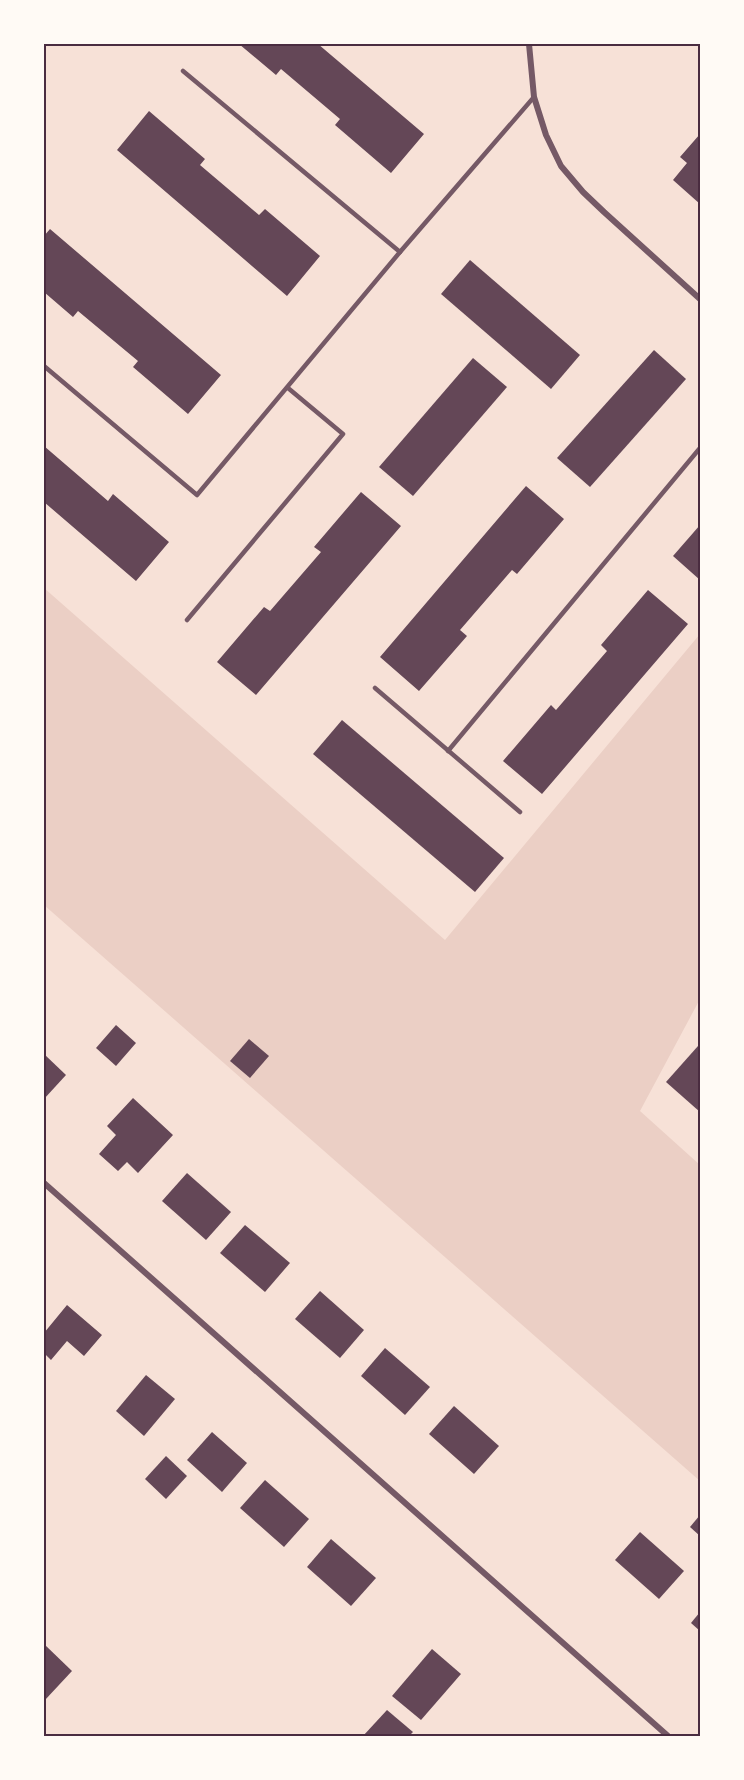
<svg xmlns="http://www.w3.org/2000/svg" width="744" height="1780" viewBox="0 0 744 1780" font-family="'Archivo Narrow',sans-serif">
<style>
.green{fill:#ebcfc5}
.building{fill:#644757}
.lines{fill:none;stroke-linecap:round;stroke-linejoin:round}
.service{stroke:#755966;stroke-width:4.5}
.minor{stroke:#755966;stroke-width:6}
.neatline{fill:none;stroke:#4a2c40;stroke-width:2}
</style>
<rect width="100%" height="100%" fill="#f7e1d7"/>
<!-- green -->
<polygon class="green" points="44,588 445,940 700,634 700,999 640,1111 700,1165 700,1481 44,905"/>
<!-- building -->
<g class="building">
<polygon points="239,44 318,44 424,134 391,173 335,125 340,119 281,69 276,75"/>
<polygon points="149,111 205,159 200,165 259,215 265,209 320,256 287,296 117,150"/>
<polygon points="700,134 700,204 673,180 687,163 680,157"/>
<polygon points="50,229 221,375 188,414 133,367 138,361 78,311 73,317 44,292 44,236"/>
<polygon points="470,260 580,355 551,389 441,294"/>
<polygon points="654,350 686,379 590,487 557,458"/>
<polygon points="473,358 507,387 413,496 379,467"/>
<polygon points="44,446 108,501 113,494 169,542 136,581 44,502"/>
<polygon points="526,486 564,519 517,574 512,570 460,630 467,636 419,691 380,657"/>
<polygon points="361,492 401,526 256,695 217,662 264,607 270,611 321,552 314,547"/>
<polygon points="700,525 700,580 673,556"/>
<polygon points="648,590 688,624 542,794 503,761 551,705 556,710 607,651 601,645"/>
<polygon points="342,720 504,858 475,892 313,754"/>
<polygon points="116,1025 136,1043 116,1066 96,1048"/>
<polygon points="249,1039 269,1056 250,1078 230,1061"/>
<polygon points="698,1046 700,1049 700,1112 666,1082"/>
<polygon points="44,1054 66,1075 44,1099"/>
<polygon points="133,1098 173,1135 138,1173 127,1162 118,1171 99,1154 116,1135 107,1126"/>
<polygon points="187,1173 231,1212 206,1240 162,1201"/>
<polygon points="245,1225 290,1263 265,1292 220,1253"/>
<polygon points="320,1291 364,1330 340,1358 295,1319"/>
<polygon points="67,1305 102,1335 84,1356 67,1341 51,1360 44,1353 44,1333"/>
<polygon points="385,1348 430,1387 405,1415 361,1376"/>
<polygon points="146,1375 175,1399 144,1436 116,1411"/>
<polygon points="454,1406 499,1446 474,1474 429,1434"/>
<polygon points="212,1432 247,1463 222,1492 187,1460"/>
<polygon points="166,1456 187,1476 166,1499 145,1479"/>
<polygon points="265,1480 309,1519 284,1547 240,1508"/>
<polygon points="700,1515 700,1536 690,1527"/>
<polygon points="640,1532 684,1571 659,1599 615,1560"/>
<polygon points="331,1539 376,1578 351,1606 307,1567"/>
<polygon points="700,1612 700,1631 691,1623"/>
<polygon points="44,1644 72,1671 45,1700 44,1698"/>
<polygon points="432,1649 461,1674 421,1720 392,1696"/>
<polygon points="387,1710 413,1732 409,1736 363,1736"/>
</g>
<g class="lines">
<!-- service -->
<g class="service">
<polyline points="183,71 400,252"/>
<polyline points="44,366 197,495 400,252 534,97"/>
<polyline points="187,620 343,434 288,388"/>
<polyline points="375,688 520,812"/>
<polyline points="448,751 700,448"/>
</g>
<!-- minor -->
<g class="minor">
<polyline points="529,44 534,97 546,135 561,166 583,192 604,212 700,299"/>
<polyline points="44,1183 668,1736"/>
</g>
</g>
<!-- border -->
<rect width="744" height="1780" fill="none" stroke="#fffaf5" stroke-width="90"/>
<rect x="45" y="45" width="654" height="1690" class="neatline"/>
</svg>
